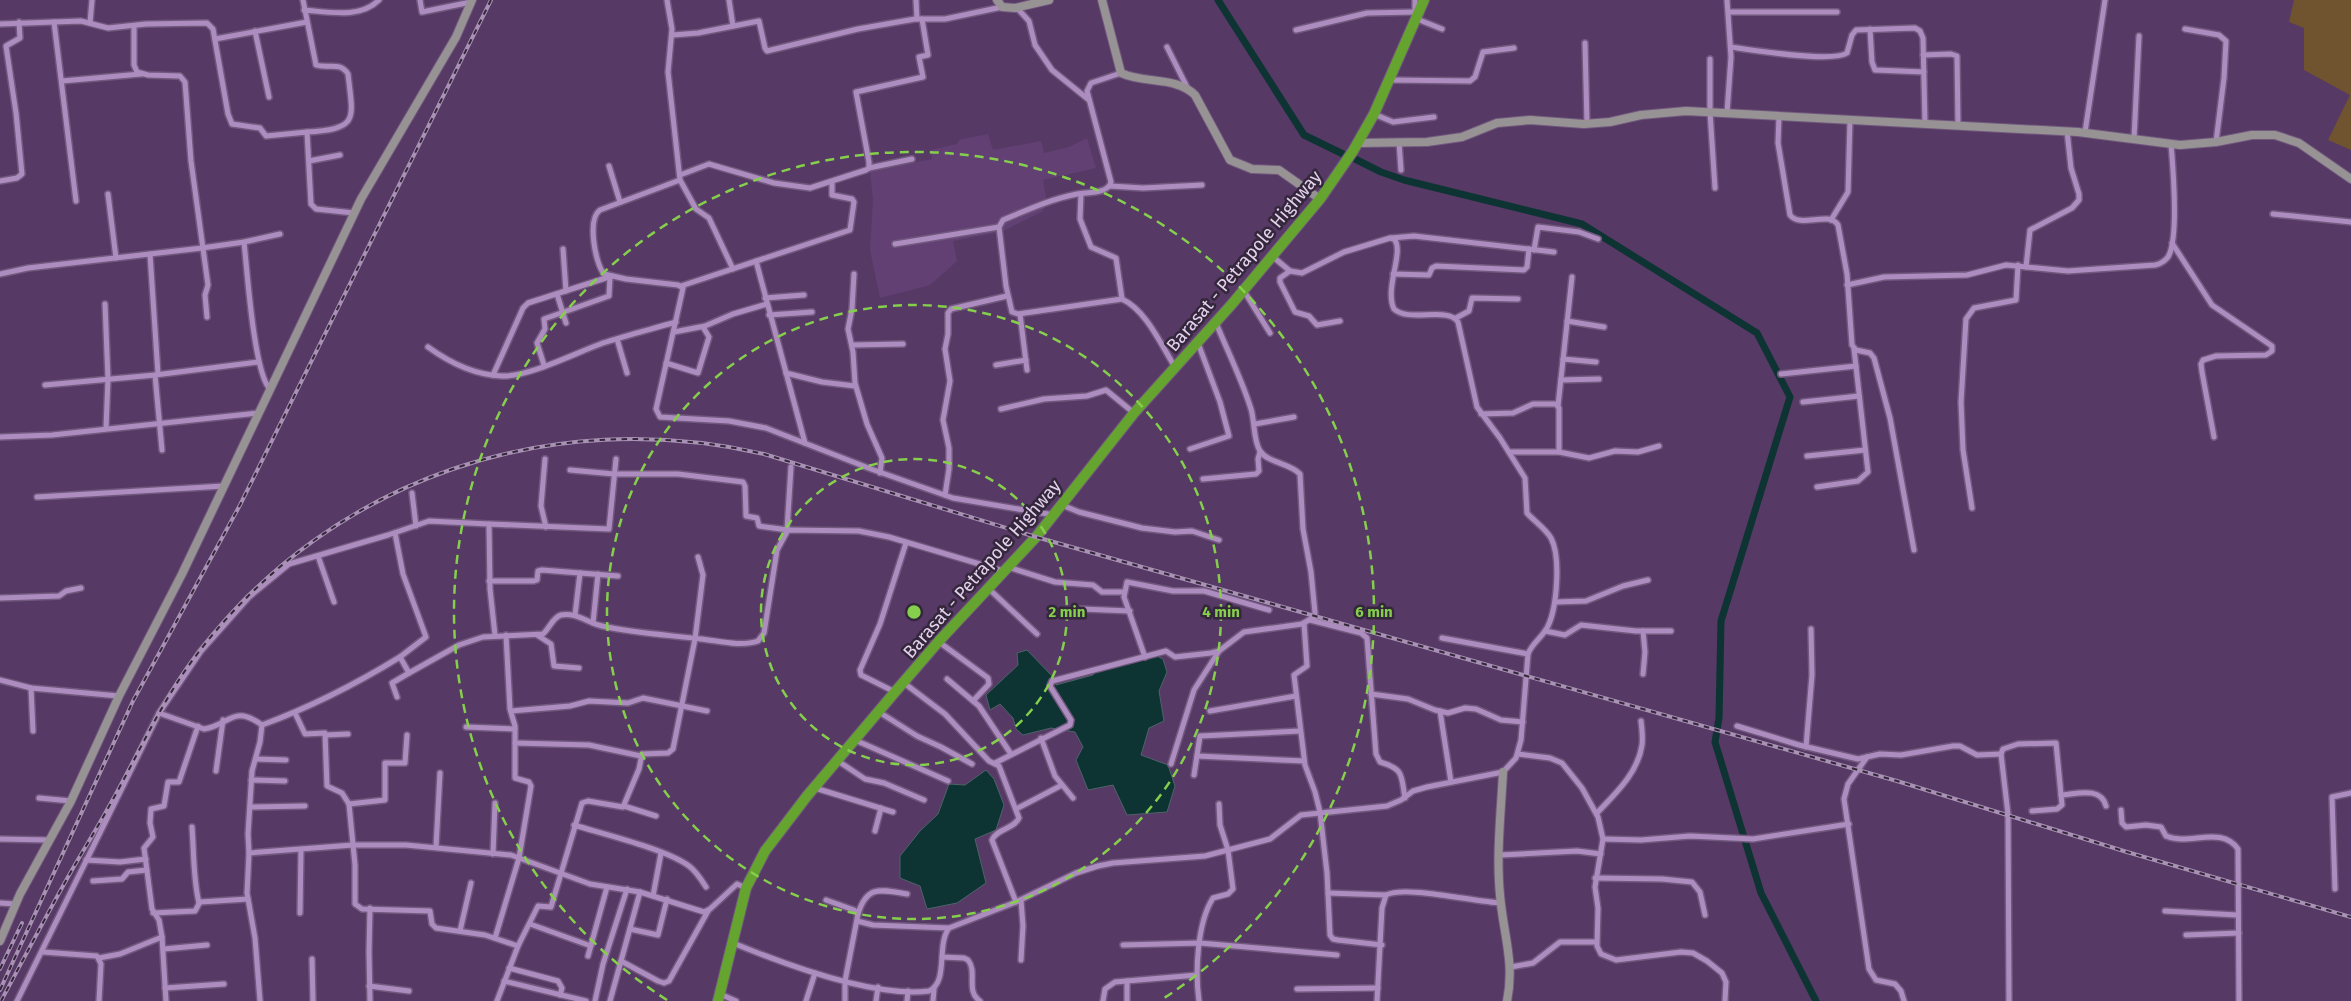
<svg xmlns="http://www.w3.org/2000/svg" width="2351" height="1001" viewBox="0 0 2351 1001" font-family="'Fira Sans',sans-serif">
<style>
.built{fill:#624073}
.green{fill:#6f542f}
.water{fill:#0d3332;stroke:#4e636a}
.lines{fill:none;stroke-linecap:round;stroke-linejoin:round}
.canal{stroke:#0d3332;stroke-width:7}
.street-casing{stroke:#71587d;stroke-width:8}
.secondary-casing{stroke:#71587d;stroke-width:10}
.highway-casing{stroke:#71587d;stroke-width:12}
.street{stroke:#ad8cbf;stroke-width:5}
.secondary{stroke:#979394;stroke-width:8}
.highway{stroke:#64a42f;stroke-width:10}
.rail-casing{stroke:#a891b4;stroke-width:4}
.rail{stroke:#34273b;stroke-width:2;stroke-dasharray:5.5;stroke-linecap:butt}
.ring{fill:none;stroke:#85cf4c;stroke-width:2.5;stroke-dasharray:9 6}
.labels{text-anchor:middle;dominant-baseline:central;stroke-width:5;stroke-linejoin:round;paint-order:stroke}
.street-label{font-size:18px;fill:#e4d2ed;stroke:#34273b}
.centre{fill:#85cf4c;stroke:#34273b;stroke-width:2.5}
.ring-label{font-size:15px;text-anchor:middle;font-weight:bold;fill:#85cf4c;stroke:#34273b;stroke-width:5;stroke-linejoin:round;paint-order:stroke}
</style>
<rect width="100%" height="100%" fill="#563965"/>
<!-- built -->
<polygon class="built" points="988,134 993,150 1041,141 1044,153 1069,147 1087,138 1096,168 1043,180 1047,202 1043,211 1001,232 953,241 957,261 930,285 880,298 870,250 873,200 870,171 932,159 930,150 957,144 959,140"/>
<!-- green -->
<polygon class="green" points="2294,0 2351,0 2351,150 2328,140 2350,95 2304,70 2304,28 2289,22"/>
<!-- water -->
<g class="water">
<polygon points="1027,650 1054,678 1056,685 1093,675 1097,668 1153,654 1163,659 1167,672 1159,691 1164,721 1149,728 1141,755 1168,765 1175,786 1167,812 1127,815 1113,785 1088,790 1076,760 1083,747 1075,732 1051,728 1023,735 1016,729 1013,718 1000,704 990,710 986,695 1018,665 1017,653"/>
<polygon points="986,770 994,779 1004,805 996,830 975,839 986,883 957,903 927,909 920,886 900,878 900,856 920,831 938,814 949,784 965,785"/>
</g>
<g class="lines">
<!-- canal -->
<g class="canal">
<polyline points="1218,0 1304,135 1345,155"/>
<polyline points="1355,159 1381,172 1404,180 1582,224 1757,333 1790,397 1721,621 1719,718 1715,742 1761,893 1816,1001"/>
</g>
<defs>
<g id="street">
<path d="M303,0L316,65C328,69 340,61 348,74C353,119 360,129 307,132"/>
<polyline points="420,0 422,12 471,2"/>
<path d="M667,0L672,29L668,72L680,180L600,210C587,219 595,263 604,274L626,279L678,285L683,288L656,409L660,417L729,421L766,428L871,469L953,498L1054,515"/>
<polyline points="729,0 733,26"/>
<polyline points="916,0 917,19"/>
<polyline points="1415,0 1415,14"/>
<polyline points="1017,8 1029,21 1035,45 1052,70 1089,100"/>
<path d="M304,10C329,12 360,19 379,0"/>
<polyline points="1730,12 1837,12"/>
<polyline points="1417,19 1442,29"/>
<polyline points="54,22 76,201"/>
<polyline points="90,23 92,0"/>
<polyline points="0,24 81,21 108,28 146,24 207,23 213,29 228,114 232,124 260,128 266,136 307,132 311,204 316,209 354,213"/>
<polyline points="134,26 134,65 137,72 148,75 180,76 185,82 191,161 208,285 205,295 207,317"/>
<polyline points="1870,29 1872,62 1875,70 1924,72"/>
<polyline points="2185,29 2219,35 2226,41 2224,78 2216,142"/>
<polyline points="1296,30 1367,13 1415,12"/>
<polyline points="255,31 269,97"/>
<polyline points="673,35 698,33 759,21 765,48 767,51 858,29 915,19 945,19 1002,7"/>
<polyline points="215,39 307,22"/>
<polyline points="1585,43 1587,124"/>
<polyline points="1167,47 1187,87"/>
<path d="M1731,47C1752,50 1832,63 1847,53L1852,35L1856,30L1915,28L1920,31L1923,38L1925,124"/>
<polyline points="1923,55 1951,54 1957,56 1958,125"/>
<polyline points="1710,59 1710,112 1715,188"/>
<path d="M1121,73L1091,83L1087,91L1111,182C1108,194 1088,192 1077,194C1051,199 1027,210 1003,220L999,227L1006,286L1012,312L1018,314L1122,299C1147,311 1161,345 1175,367"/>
<polyline points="1390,80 1470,81 1475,77 1483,52 1514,48"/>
<polyline points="62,81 141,74"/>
<polyline points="1727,113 1731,57 1727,0"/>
<polyline points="1374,114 1393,122 1434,117"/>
<path d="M1779,116L1778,143L1790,215C1801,229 1828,210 1838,225L1847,274L1852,345L1856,350L1870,353L1874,358L1890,418L1914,550"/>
<polyline points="2085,132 2105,0"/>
<polyline points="2134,139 2139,36"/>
<polyline points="1399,142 1401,170"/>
<polyline points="309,161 340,155"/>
<polyline points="609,166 620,202"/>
<polyline points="869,168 912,159"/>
<polyline points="680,175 709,164 774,183 810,188 866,170 869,168 869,162 856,92 923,77 919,57 928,55 922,19"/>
<polyline points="680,180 696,209 709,218 733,269"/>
<polyline points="0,181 17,178 22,174 16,113 6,46 20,38 19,22"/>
<polyline points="1110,186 1143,188 1202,185"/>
<polyline points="108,194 116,258"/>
<polyline points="1081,194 1080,219 1091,247 1116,258 1122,299"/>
<polyline points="2273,214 2351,222"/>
<polyline points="1831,220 1848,192 1850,120"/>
<polyline points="1391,238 1414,236 1554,252"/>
<path d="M244,242C247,269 254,374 270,389"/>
<polyline points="2172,243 2212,305 2272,346 2272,351 2266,355 2216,356 2203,360 2201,364 2202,372 2214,437"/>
<polyline points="895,244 999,227"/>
<polyline points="563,249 566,291"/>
<polyline points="1534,250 1538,227 1579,232 1598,239"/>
<polyline points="150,254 158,374"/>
<polyline points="756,261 805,443"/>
<polyline points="2026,267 2030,230 2072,208 2079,200 2079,194 2071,168 2067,131"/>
<polyline points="1290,271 1280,278 1280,282 1295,312 1309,316 1317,325 1340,321"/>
<polyline points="0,274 28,268 202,248 244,242 280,234"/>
<polyline points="854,274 852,309 848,329 853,352 855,383 867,424 882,458 880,473"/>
<polyline points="1393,274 1429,275 1432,268 1436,266 1524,270 1527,267 1529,249"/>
<path d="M1847,285L1884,277L1967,275L2006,265L2068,271L2155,265C2160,264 2164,262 2168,257C2179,239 2173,167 2171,144"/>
<polyline points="681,286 850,230 854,202 852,199 832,195 832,182"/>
<polyline points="1244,291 1270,333"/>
<polyline points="557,294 566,323"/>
<polyline points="765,298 804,295"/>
<polyline points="105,304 108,379 106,428"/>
<polyline points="1020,314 1027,370"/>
<polyline points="769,315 812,312"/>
<polyline points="1456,318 1469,311 1472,298 1518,299"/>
<polyline points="1567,321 1604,327"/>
<polyline points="674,332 705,326 733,314 767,304"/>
<polyline points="617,339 627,373"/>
<polyline points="852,345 903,344"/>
<path d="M428,347C450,363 474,375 502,376C529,377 575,353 603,343C627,335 652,329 676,322"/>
<polyline points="1563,359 1596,362"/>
<polyline points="666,363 698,373 709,337 703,327"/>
<polyline points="544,365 537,343 545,329 544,319 609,296 610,277"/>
<polyline points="996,365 1026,360"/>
<polyline points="786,373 822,382 855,386"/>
<polyline points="1781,374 1856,366"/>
<polyline points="155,375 162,450"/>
<polyline points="493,375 523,308 528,303 612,276"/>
<polyline points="1561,380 1599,379"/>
<polyline points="45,385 155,375 258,362"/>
<polyline points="1803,402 1859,396"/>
<polyline points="1558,406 1572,277"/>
<polyline points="1001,409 1044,399 1087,396 1106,390 1134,413"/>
<polyline points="1481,414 1513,413 1533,404 1556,404 1559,408 1559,452"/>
<polyline points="1255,424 1294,417"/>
<polyline points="0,437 52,435 258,413"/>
<polyline points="1190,449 1229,436 1220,402 1198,343"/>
<polyline points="1509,452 1559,452 1589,458 1615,451 1638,452 1659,446"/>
<polyline points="1807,456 1865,450"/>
<polyline points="545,459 541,506 546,527"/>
<polyline points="570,470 614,474 678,474 743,482 745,486 746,516 757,518 759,526 788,530"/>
<polyline points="1203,479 1256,474 1259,471 1258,459 1260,452"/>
<polyline points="1817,487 1858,481 1868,472 1854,349"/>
<polyline points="412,493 416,526"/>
<polyline points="945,495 949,469 949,448 943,420 950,381 945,349 948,334 948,313 951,309 1007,296"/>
<polyline points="37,497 224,486"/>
<polyline points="1062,505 1079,512 1142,528 1175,532 1192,531 1219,540"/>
<polyline points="1972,508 1963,450 1961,402 1966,319 1974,308 2016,300 2018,265"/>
<polyline points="787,530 791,467"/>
<polyline points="395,533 403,574 426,637 400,657"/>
<polyline points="318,556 334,602"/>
<polyline points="1008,567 1055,582 1093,585 1102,592 1124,592"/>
<polyline points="489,581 534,581 537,580 538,571 542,570 618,576"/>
<polyline points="988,588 1037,634"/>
<polyline points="0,598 59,596 66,591 81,588"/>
<polyline points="1556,602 1586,601 1623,586 1648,580"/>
<polyline points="1081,609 1130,611"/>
<polyline points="575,615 580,573"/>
<path d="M1310,620L1361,633L1367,638L1376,754L1380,762C1404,769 1401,775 1405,798"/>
<polyline points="593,623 598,574"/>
<polyline points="1304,623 1307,666 1294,675 1305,765 1315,792 1320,812 1327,873 1330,935 1333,939 1338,940 1382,945"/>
<polyline points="1545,631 1565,635 1581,625 1636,631 1671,631"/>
<polyline points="495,635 490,589 489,524 609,529 616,459"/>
<polyline points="537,635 551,644 554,666 579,668"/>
<polyline points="1442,638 1528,654"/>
<polyline points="939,642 988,678 989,684 973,701"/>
<polyline points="1145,657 1124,597 1127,582 1173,591 1204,591 1269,610"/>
<polyline points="1643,674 1645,652 1643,631"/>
<polyline points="947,679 979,706 1011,754"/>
<polyline points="0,680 31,688 119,696"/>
<path d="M904,683L945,714L989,761L999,766L1019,818C1014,829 996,829 992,840L1016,902"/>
<polyline points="31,688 33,731"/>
<polyline points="895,692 861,675 860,670 880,624 906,543"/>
<polyline points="1371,694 1408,699 1435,710 1448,713 1465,708 1476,709 1501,720 1523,722"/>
<polyline points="397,697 392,683 409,673"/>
<polyline points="511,711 570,706 589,701 628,703 643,698 707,711"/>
<polyline points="1210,711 1296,696"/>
<polyline points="1440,711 1451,782"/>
<polyline points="879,712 917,736 941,747 972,764"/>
<path d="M159,713L204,729C230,725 233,704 262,725L260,742L252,771L248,834L249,853"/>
<polyline points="295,713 305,734 325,733 327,786 342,793 349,804"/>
<path d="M262,725C311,707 356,684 400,657L409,673L459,645L483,637L543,634C549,629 553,617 561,615C576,612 588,623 602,626C634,633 668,635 701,639C719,641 741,647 758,641L764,633L777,550L788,530L859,531L889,537L1003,571"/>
<polyline points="1737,726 1799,745 1858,759 1880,754 1901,755 1953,746 1960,746 1977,755 2001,754"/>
<polyline points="466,727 515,729"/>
<polyline points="326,735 348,734"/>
<polyline points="407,735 405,763 385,763 385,800 349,804 355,865 355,904 362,909 430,911 432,924 436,928 485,935 518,946"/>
<polyline points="1041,738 1055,776 1073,798"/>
<polyline points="855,740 948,781"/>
<polyline points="515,743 589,745 641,756"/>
<polyline points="1806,747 1812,675 1811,629"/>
<polyline points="1518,754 1550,758 1562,763 1582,788 1598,817 1603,839 1595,887 1598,908 1597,946 1601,954 1616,960 1681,952 1693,953 1707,961 1722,973 1726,982 1725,1001"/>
<polyline points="1197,756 1304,761"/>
<polyline points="1867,757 1848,784 1844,799 1869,969 1876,980 1895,984 1901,991 1904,1001"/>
<polyline points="256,759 286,760"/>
<polyline points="838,761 865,779 884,783 924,800"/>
<path d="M995,763L1070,725L1071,720L1050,686L1052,681L1166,651L1175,657L1211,653L1219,651L1244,632L1302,624L1314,617L1315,613L1311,572L1303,529L1300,474C1290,463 1268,463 1260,451C1253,440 1255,422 1251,409C1242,380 1228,352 1216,323"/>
<polyline points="1171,764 1194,690 1219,651"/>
<polyline points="216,771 223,720"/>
<polyline points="1194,775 1200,736 1300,731"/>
<polyline points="251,780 285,781"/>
<polyline points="815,788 893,812"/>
<path d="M2061,795C2076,794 2101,786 2106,806"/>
<polyline points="39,798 71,801"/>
<polyline points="624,806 656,816"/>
<polyline points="250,807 305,806"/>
<polyline points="1016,809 1062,785"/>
<path d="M2121,810L2122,823L2126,827L2146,825L2161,827L2166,836C2189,846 2221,825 2238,849L2239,1001"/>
<path d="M1597,813C1615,794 1638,773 1642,745C1643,737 1642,729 1641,721"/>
<path d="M574,825C603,834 666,849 689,866C696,871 701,879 706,887"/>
<path d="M192,827C194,853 193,878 199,903"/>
<polyline points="875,831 881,808"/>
<polyline points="0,839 48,840"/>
<polyline points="1603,839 1641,840 1690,836 1753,839 1849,824"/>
<polyline points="436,847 440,773"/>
<polyline points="493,854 495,803"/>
<polyline points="1500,855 1577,851 1601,854"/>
<polyline points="86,860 120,862 146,859"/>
<polyline points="1595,878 1662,879 1692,882 1700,892 1705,915"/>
<polyline points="93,881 122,879 128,872 147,870"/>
<polyline points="2335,889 2332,797 2351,793"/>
<polyline points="1328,893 1386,895"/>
<polyline points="653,896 661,853"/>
<polyline points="826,900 854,910 858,914 845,981 845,1001"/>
<polyline points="1021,900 1023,926 1021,960"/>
<polyline points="0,903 15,904"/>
<polyline points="2165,911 2237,915"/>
<polyline points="153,913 195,911 200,902 248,899"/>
<polyline points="300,913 301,850"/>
<path d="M858,914C867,884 882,890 907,894"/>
<polyline points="857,921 873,925 949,928"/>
<polyline points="530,924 591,946"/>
<polyline points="630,929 658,935 667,899"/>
<polyline points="460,931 471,883"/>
<polyline points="2186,935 2239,933"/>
<polyline points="495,938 519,858 531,786 529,782 515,778 515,726 510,709 506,635"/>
<path d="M733,943C784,964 874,998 929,991C949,982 936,945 949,928L1016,902L1076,873L1098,866L1113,863L1205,856L1270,839L1301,815L1387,806L1401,800L1413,791L1427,787L1503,772L1516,758L1521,740L1528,654C1532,643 1543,637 1548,626C1557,607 1561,557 1551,538C1545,528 1534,521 1527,513L1525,478L1500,438L1477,407L1458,322C1448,306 1409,323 1394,309C1384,288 1405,251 1394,239L1390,238L1344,252L1302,273L1290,271L1272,256"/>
<polyline points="1123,945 1200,943 1337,955"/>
<polyline points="164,949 207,945"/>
<polyline points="43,952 97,956 101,964 99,1001"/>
<polyline points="588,956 607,887"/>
<path d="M942,957L964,958L968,960C978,972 965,991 980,1001"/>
<polyline points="99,958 120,954 162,937"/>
<polyline points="312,959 313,1001"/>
<polyline points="621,961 658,981 664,983 669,981 708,911"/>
<polyline points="1511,967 1533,963 1560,942 1596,942"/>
<polyline points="509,968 558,981 562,988 560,995"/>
<polyline points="504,981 586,1001"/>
<polyline points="1127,981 1127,1001"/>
<polyline points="369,986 409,991"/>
<polyline points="165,988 224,984"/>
<polyline points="1297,989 1378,988"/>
<polyline points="720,994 736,1001"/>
<polyline points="17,1001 159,713 201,651 249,597 289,564 388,535 429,521 489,524"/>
<polyline points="166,1001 162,937 159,920 152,909 144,848 153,837 150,823 151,809 164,806 168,782 179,782 198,726"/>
<polyline points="260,1001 255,938 247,893 249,853 353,845 406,845 511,855 590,884 640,892 704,912 710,909 737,884 746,888"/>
<polyline points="370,1001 369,952 370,908"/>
<polyline points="497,1001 518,946 538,906 551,907 582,803 588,801 623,807 639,769 642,754 668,753 673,749 695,639 703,575 698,557"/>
<polyline points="595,1001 603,964 627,889"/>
<polyline points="610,1001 640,892"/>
<polyline points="806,1001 815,973"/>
<polyline points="876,1001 878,987"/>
<polyline points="907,1001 908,991"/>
<polyline points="933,1001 934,989"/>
<polyline points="1103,1001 1105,989 1115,982 1197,975"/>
<path d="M1199,1001C1195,972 1197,923 1213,898L1228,894L1233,889L1228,850L1220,825L1219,804"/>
<path d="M1377,1001L1382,908L1386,895C1406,885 1474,902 1501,903"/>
<polyline points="2009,1001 2008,814 2001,754 2003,749 2018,744 2056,743 2062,805 2057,809 2032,811"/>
</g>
<g id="secondary">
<polyline points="997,0 1002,7 1015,8 1049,0"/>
<path d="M1102,0L1121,73C1144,84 1176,76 1195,95L1230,160L1252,169L1279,170L1320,199"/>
<polyline points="1357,143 1427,142 1462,137 1497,123 1530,120 1584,124 1610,122 1641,115 1686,111 2078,132 2180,145 2216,142 2252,135 2275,135 2299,143 2351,179"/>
<path d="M1503,772C1501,812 1496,855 1500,895C1503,933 1515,962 1507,1001"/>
<polyline points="0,941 20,894 71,801 119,696 182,574 361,199 456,37 472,0"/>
</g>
<polyline id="highway" points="718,1001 746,888 765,851 807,796 895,692 939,641 1036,537 1134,413 1232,304 1320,199 1353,151 1374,114 1424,0"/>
</defs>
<!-- street casing -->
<use href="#street" class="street-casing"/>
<!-- secondary casing -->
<use href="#secondary" class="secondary-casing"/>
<!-- highway casing -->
<use href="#highway" class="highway-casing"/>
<!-- street -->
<use href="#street" class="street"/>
<!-- secondary -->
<use href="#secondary" class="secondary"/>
<!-- highway -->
<use href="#highway" class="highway"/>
<defs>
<g id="rail">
<polyline points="0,969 22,923"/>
<polyline points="0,990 133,701 240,505 491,0"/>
<path d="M1,1001C23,960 45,918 68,877C82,852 98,827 112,801C140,751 163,698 198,653C332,478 551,405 764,454L1036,537L1897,781L2127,852L2351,917"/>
</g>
</defs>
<!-- rail casing -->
<use href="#rail" class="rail-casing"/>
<!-- rail -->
<use href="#rail" class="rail"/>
</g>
<!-- distance rings -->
<g class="ring">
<circle cx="914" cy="612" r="153"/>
<circle cx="914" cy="612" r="307"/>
<path d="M667 1000A460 460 0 1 1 1161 1000"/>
</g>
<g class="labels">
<!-- street labels -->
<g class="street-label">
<text transform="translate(1244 261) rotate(-50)">Barasat - Petrapole Highway</text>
<text transform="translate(982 569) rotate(-49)">Barasat - Petrapole Highway</text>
</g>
</g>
<circle cx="914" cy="612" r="8" class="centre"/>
<g class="ring-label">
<text x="1067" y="617">2 min</text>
<text x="1221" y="617">4 min</text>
<text x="1374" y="617">6 min</text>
</g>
</svg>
